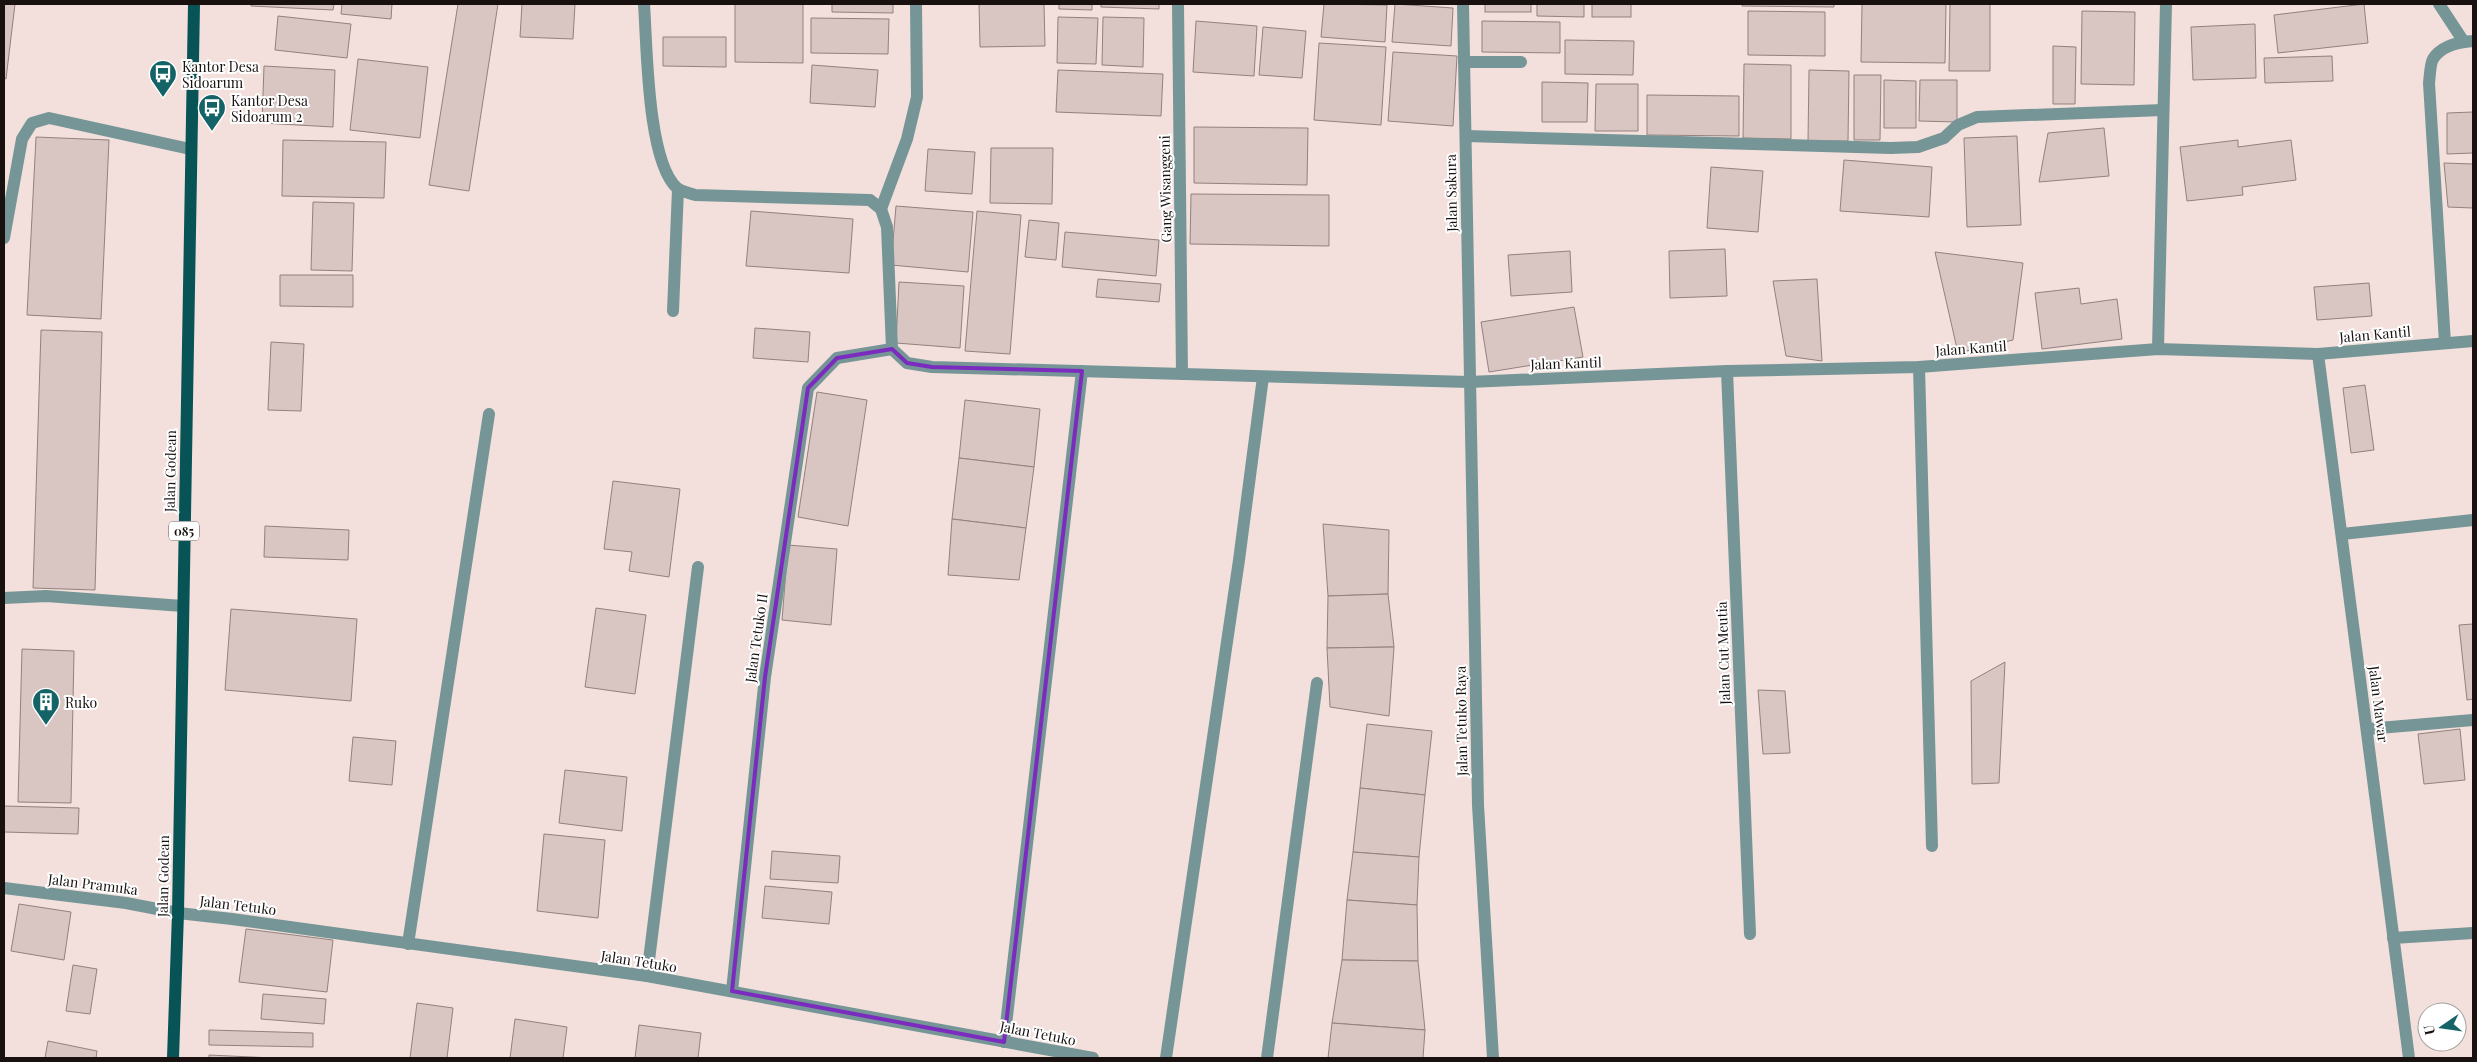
<svg xmlns="http://www.w3.org/2000/svg" width="2477" height="1062" viewBox="0 0 2477 1062" font-family="'Playfair Display',serif">
<style>
.building{fill:#d9c5c2;stroke:#92817d}
.lines{fill:none;stroke-linecap:round;stroke-linejoin:round}
.service{stroke:#769596;stroke-width:12}
.minor{stroke:#769596;stroke-width:12}
.primary{stroke:#085356;stroke-width:12}
.marked{fill:none;stroke:#7b2cbf;stroke-width:4;stroke-linejoin:round}
.labels{text-anchor:middle;dominant-baseline:central;stroke-width:4;stroke-linejoin:round;paint-order:stroke}
.shield{fill:#fff;stroke:#5d5858;stroke-width:1}
.shield-label{font-size:12px;font-weight:bold;fill:#181110}
.poi-label{font-size:14px;fill:#181110;stroke:#fff;text-anchor:start}
.street-label{font-size:14px;fill:#181110;stroke:#fff}
</style>
<rect width="100%" height="100%" fill="#f3e0dc"/>
<!-- building -->
<g class="building">
<polygon points="4,4 15,4 6,79 4,78"/>
<polygon points="251,4 334,4 333,10 251,6"/>
<polygon points="342,4 392,4 391,19 341,14"/>
<polygon points="458,4 498,4 469,191 429,185"/>
<polygon points="522,4 575,4 573,39 520,37"/>
<polygon points="735,4 803,4 803,63 735,62"/>
<polygon points="832,4 893,4 893,13 832,12"/>
<polygon points="979,4 1044,4 1045,46 980,47"/>
<polygon points="1059,4 1092,4 1092,10 1059,9"/>
<polygon points="1101,4 1159,4 1159,9 1101,7"/>
<polygon points="1324,4 1387,5 1385,42 1321,37"/>
<polygon points="1395,4 1453,8 1451,46 1392,42"/>
<rect x="1485" y="4" width="46" height="8"/>
<polygon points="1537,4 1584,4 1584,17 1537,16"/>
<rect x="1592" y="4" width="39" height="13"/>
<polygon points="1742,4 1834,4 1834,7 1742,6"/>
<polygon points="1862,4 1946,4 1945,63 1861,62"/>
<polygon points="1950,4 1990,4 1990,71 1949,71"/>
<polygon points="2364,4 2368,43 2278,53 2274,15"/>
<polygon points="1748,11 1825,12 1825,56 1748,55"/>
<polygon points="2082,11 2135,12 2134,85 2081,84"/>
<polygon points="278,16 351,24 347,58 275,50"/>
<polygon points="1058,17 1098,18 1096,64 1057,63"/>
<polygon points="1103,17 1144,18 1143,67 1102,65"/>
<polygon points="811,18 889,19 888,54 811,53"/>
<polygon points="1196,21 1257,26 1254,76 1193,72"/>
<polygon points="1482,21 1560,22 1560,53 1482,52"/>
<polygon points="2255,24 2256,78 2193,80 2191,27"/>
<polygon points="1263,27 1306,31 1302,78 1259,75"/>
<polygon points="663,37 726,37 726,67 663,66"/>
<polygon points="1565,40 1634,41 1633,75 1565,74"/>
<polygon points="1319,43 1386,47 1381,125 1314,120"/>
<polygon points="2053,46 2076,47 2075,104 2053,104"/>
<polygon points="1393,52 1457,56 1453,126 1388,121"/>
<polygon points="2332,56 2333,81 2265,83 2264,58"/>
<polygon points="358,59 428,67 420,138 350,130"/>
<polygon points="1744,64 1791,65 1791,139 1743,138"/>
<polygon points="812,65 878,70 875,107 810,103"/>
<polygon points="264,66 335,70 333,127 262,123"/>
<polygon points="1058,70 1163,74 1161,116 1056,112"/>
<polygon points="1809,70 1849,71 1848,141 1808,141"/>
<polygon points="1854,75 1881,75 1880,140 1854,140"/>
<polygon points="1884,80 1916,81 1916,128 1884,128"/>
<polygon points="1920,80 1957,80 1957,122 1919,121"/>
<polygon points="1542,82 1588,83 1587,122 1542,122"/>
<polygon points="1596,84 1638,84 1638,131 1595,131"/>
<polygon points="1647,95 1739,96 1739,136 1647,135"/>
<polygon points="2473,112 2473,153 2447,154 2447,113"/>
<polygon points="1194,127 1308,128 1307,185 1194,183"/>
<polygon points="2104,128 2109,176 2039,182 2048,133"/>
<polygon points="2017,136 2021,225 1967,227 1964,138"/>
<polygon points="36,137 109,140 101,319 27,315"/>
<polygon points="283,140 386,142 384,198 282,196"/>
<polygon points="2238,140 2238,147 2291,140 2296,180 2242,187 2243,195 2187,201 2180,147"/>
<polygon points="991,148 1053,148 1052,204 990,203"/>
<polygon points="928,149 975,152 972,194 925,191"/>
<polygon points="1844,160 1932,167 1929,217 1840,211"/>
<polygon points="2444,163 2473,164 2473,208 2448,207"/>
<polygon points="1711,167 1763,171 1758,232 1707,228"/>
<polygon points="1191,194 1329,195 1329,246 1190,244"/>
<polygon points="313,202 354,203 352,271 311,270"/>
<polygon points="896,206 973,212 968,272 891,265"/>
<polygon points="751,211 853,219 849,273 746,266"/>
<polygon points="977,211 1021,215 1010,354 965,351"/>
<polygon points="1029,220 1059,223 1056,260 1025,257"/>
<polygon points="1065,232 1159,240 1156,276 1062,267"/>
<polygon points="1725,249 1727,296 1670,298 1669,251"/>
<polygon points="1570,251 1572,292 1511,296 1508,255"/>
<polygon points="1935,252 2023,263 2013,340 1958,353"/>
<polygon points="280,275 353,275 353,307 280,306"/>
<polygon points="1098,279 1161,284 1159,302 1096,297"/>
<polygon points="1817,279 1822,361 1786,356 1773,281"/>
<polygon points="899,282 964,286 960,348 896,343"/>
<polygon points="2369,283 2372,316 2317,320 2314,287"/>
<polygon points="2079,288 2081,304 2117,299 2122,339 2042,349 2035,293"/>
<polygon points="1574,307 1583,357 1489,372 1481,322"/>
<polygon points="755,328 810,332 808,362 753,358"/>
<polygon points="41,330 102,332 95,590 33,588"/>
<polygon points="271,342 304,344 301,411 268,410"/>
<polygon points="2365,385 2374,450 2351,453 2343,388"/>
<polygon points="817,392 867,400 848,526 798,517"/>
<polygon points="965,400 1040,409 1034,467 959,458"/>
<polygon points="959,458 1034,467 1026,528 952,519"/>
<polygon points="613,481 680,489 669,577 629,571 632,552 604,549"/>
<polygon points="952,519 1026,528 1019,580 948,575"/>
<polygon points="1323,524 1389,530 1388,594 1328,596"/>
<polygon points="265,526 349,530 348,560 264,557"/>
<polygon points="788,545 837,549 831,625 782,620"/>
<polygon points="1388,594 1394,647 1327,648 1328,596"/>
<polygon points="596,608 646,615 635,694 585,687"/>
<polygon points="231,609 357,619 351,701 225,690"/>
<polygon points="2473,624 2473,699 2467,700 2459,625"/>
<polygon points="1394,647 1389,716 1330,707 1327,648"/>
<polygon points="22,649 74,651 71,803 18,802"/>
<polygon points="2005,662 1999,783 1972,784 1971,681"/>
<polygon points="1758,690 1785,691 1790,753 1763,754"/>
<polygon points="1367,724 1432,731 1425,795 1360,788"/>
<polygon points="2460,729 2465,780 2424,784 2418,734"/>
<polygon points="353,737 396,741 392,785 349,781"/>
<polygon points="565,770 627,777 622,831 559,823"/>
<polygon points="1360,788 1425,795 1419,857 1353,852"/>
<polygon points="4,806 79,808 78,834 4,832"/>
<polygon points="544,834 605,840 598,918 537,911"/>
<polygon points="772,851 840,856 838,883 770,879"/>
<polygon points="1353,852 1419,857 1417,905 1347,900"/>
<polygon points="765,886 832,892 829,924 762,918"/>
<polygon points="1347,900 1417,905 1418,961 1342,960"/>
<polygon points="19,904 71,912 64,960 11,951"/>
<polygon points="246,929 333,940 327,992 239,982"/>
<polygon points="1342,960 1418,961 1425,1030 1332,1023"/>
<polygon points="73,965 97,969 90,1014 66,1011"/>
<polygon points="263,994 326,999 324,1024 261,1019"/>
<polygon points="417,1003 453,1008 447,1058 410,1058"/>
<polygon points="515,1019 567,1027 563,1058 510,1058"/>
<polygon points="1332,1023 1425,1030 1423,1058 1328,1058"/>
<polygon points="639,1025 701,1033 698,1058 635,1058"/>
<polygon points="209,1030 313,1033 313,1047 209,1045"/>
<polygon points="48,1041 97,1051 96,1058 45,1058"/>
<polygon points="209,1055 273,1058 209,1058"/>
</g>
<g class="lines">
<!-- service -->
<g class="service">
<polyline points="1464,62 1521,62"/>
<polyline points="673,311 678,189"/>
</g>
<!-- minor -->
<g class="minor">
<path d="M644,4C647,45 647,161 677,188C682,192 690,193 695,195L870,200L881,209L887,227L892,349L907,363L932,367L1469,382L1727,371L1919,367L2158,349L2318,354L2473,341"/>
<polyline points="1178,4 1182,374"/>
<polyline points="1463,4 1478,805 1493,1058"/>
<polyline points="2439,4 2464,42"/>
<polyline points="1466,136 1891,148 1918,147 1944,138 1958,125 1977,117 2163,110"/>
<polyline points="881,209 907,139 917,97 916,4"/>
<polyline points="4,238 22,139 32,123 49,118 190,149"/>
<path d="M2445,343L2429,83C2430,76 2430,64 2433,59C2441,46 2459,42 2473,41"/>
<polyline points="2158,349 2166,4"/>
<polyline points="2318,354 2409,1058"/>
<polyline points="1919,367 1932,846"/>
<polyline points="1727,371 1750,934"/>
<polyline points="2342,534 2473,520"/>
<polyline points="4,598 46,596 183,606"/>
<polyline points="2367,729 2473,720"/>
<polyline points="4,888 126,903 178,913 232,919 647,976 1093,1058"/>
<polyline points="2393,938 2473,933"/>
<polyline points="408,944 489,414"/>
<polyline points="647,976 698,567"/>
<polyline points="732,991 765,677 808,388 837,358 892,349"/>
<polyline points="1004,1042 1082,371"/>
<polyline points="1166,1058 1239,560 1263,377"/>
<polyline points="1267,1058 1317,683"/>
</g>
<!-- primary -->
<polyline class="primary" points="173,1058 178,913 194,4"/>
</g>
<!-- marked area -->
<path class="marked" d="M892,349L907,363L932,367L1082,371L1004,1042L732,991L765,677L808,388L837,358Z"/>
<!-- icons -->
<defs>
<symbol id="bus-pin" viewBox="-11 -11 22 30"><path d="M0 17L-7.5 6A9.5 9.5 0 1 1 7.5 6Z" fill="#146367" stroke="#fff"/><path d="M-5-6H5V4H4V6H2V4H-2V6H-4V4H-5ZM-3.5-4V0h7V-4ZM-3.5 1.2v1.5H-2V1.2ZM2 1.2v1.5H3.5V1.2Z" fill="#fff"/></symbol>
<symbol id="building-pin" viewBox="-11 -11 22 30"><path d="M0 17L-7.5 6A9.5 9.5 0 1 1 7.5 6Z" fill="#146367" stroke="#fff"/><path d="M-4-6H4V6H1V3H-1V6H-4ZM-2.5-4.3h1.7v1.8h-1.7ZM.8-4.3h1.7v1.8H.8ZM-2.5-1h1.7V.8h-1.7ZM.8-1h1.7V.8H.8Z" fill="#fff"/></symbol>
</defs>
<g fill-rule="evenodd">
<use href="#bus-pin" x="147" y="58" width="32" height="43"/>
<use href="#bus-pin" x="196" y="92" width="32" height="43"/>
<use href="#building-pin" x="30" y="686" width="32" height="43"/>
</g>
<g class="labels">
<!-- shield labels -->
<rect class="shield" x="169" y="521.5" width="30" height="19" rx="4"/>
<g class="shield-label">
<text x="184" y="531">085</text>
</g>
<!-- poi labels -->
<g class="poi-label">
<text x="182" y="66">Kantor Desa<tspan x="182" dy="16">Sidoarum</tspan></text>
<text x="231" y="100">Kantor Desa<tspan x="231" dy="16">Sidoarum 2</tspan></text>
<text x="65" y="702">Ruko</text>
</g>
<!-- street labels -->
<g class="street-label">
<text transform="translate(1165 189) rotate(-91)">Gang Wisanggeni</text>
<text transform="translate(1451 193) rotate(-91)">Jalan Sakura</text>
<text transform="translate(2375 334) rotate(-5)">Jalan Kantil</text>
<text transform="translate(1971 348) rotate(-4)">Jalan Kantil</text>
<text transform="translate(1566 363) rotate(-2)">Jalan Kantil</text>
<text transform="translate(170 471) rotate(-89)">Jalan Godean</text>
<text transform="translate(756 638) rotate(-82)">Jalan Tetuko II</text>
<text transform="translate(1723 653) rotate(-92)">Jalan Cut Meutia</text>
<text transform="translate(2379 704) rotate(83)">Jalan Mawar</text>
<text transform="translate(1461 721) rotate(-91)">Jalan Tetuko Raya</text>
<text transform="translate(163 876) rotate(-89)">Jalan Godean</text>
<text transform="translate(93 884) rotate(7)">Jalan Pramuka</text>
<text transform="translate(238 905) rotate(7)">Jalan Tetuko</text>
<text transform="translate(639 961) rotate(9)">Jalan Tetuko</text>
<text transform="translate(1038 1033) rotate(11)">Jalan Tetuko</text>
</g>
</g>
<!-- border -->
<rect width="2477" height="1062" fill="none" stroke="#181110" stroke-width="10"/>
<!-- north arrow -->
<g transform="translate(2442 1027) rotate(257)"><circle r="24" fill="#ffffff" stroke="#a3a09f"/>
<path d="M0-4L9 19L0 12L-9 19Z" fill="#146367"/>
<text y="-8" font-size="14" font-weight="bold" text-anchor="middle" fill="#181110">U</text>
</g>
</svg>
